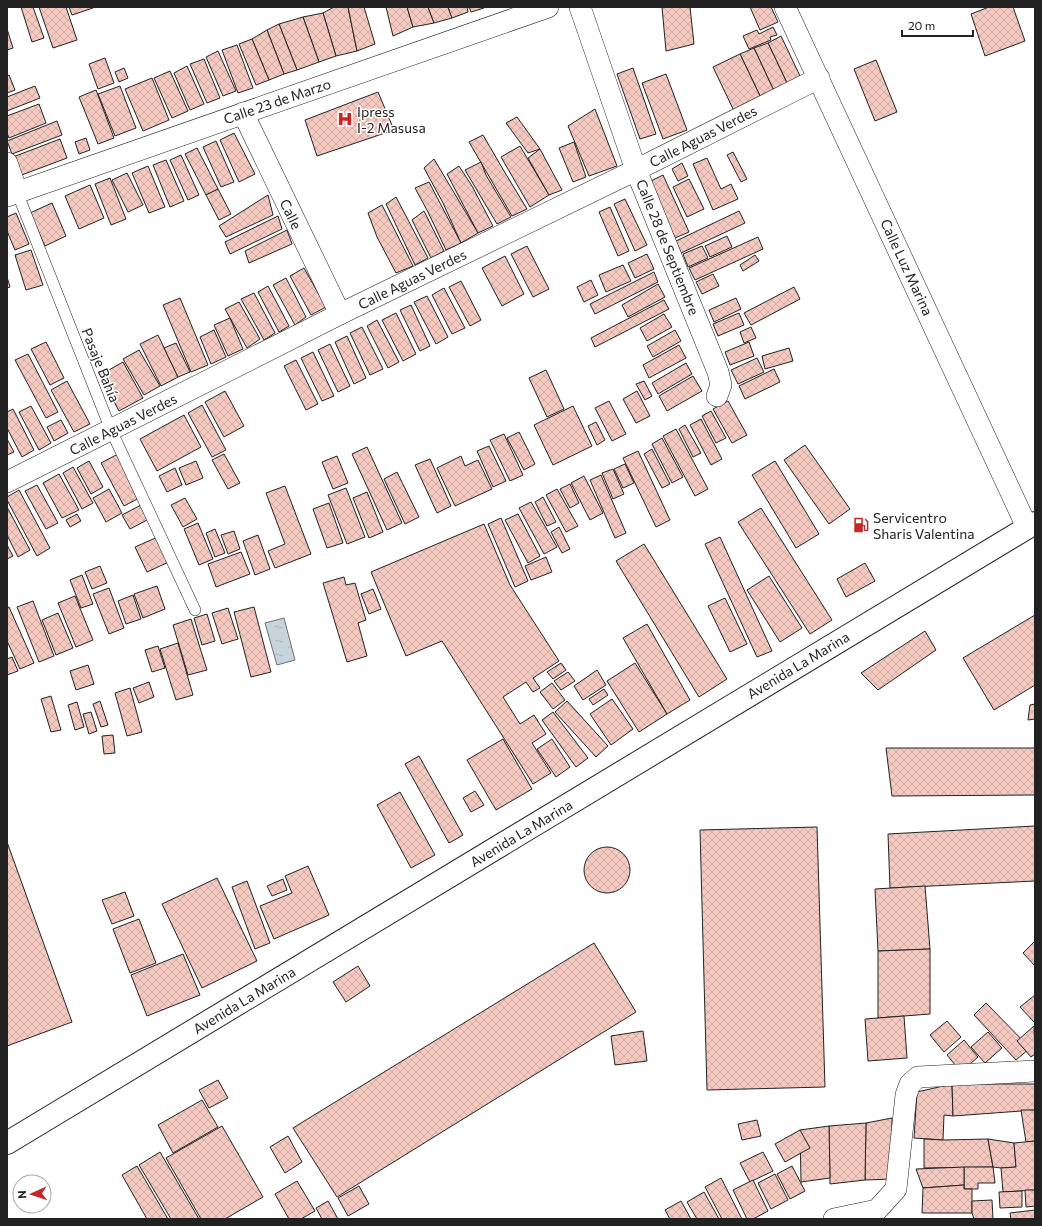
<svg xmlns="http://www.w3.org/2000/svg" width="1042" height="1226" viewBox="0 0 1042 1226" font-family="Commissioner,sans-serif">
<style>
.water{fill:url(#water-ripples);stroke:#6f6f6f}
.building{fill:url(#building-cross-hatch);stroke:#222}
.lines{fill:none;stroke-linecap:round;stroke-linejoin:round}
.service-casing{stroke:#222;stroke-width:12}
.minor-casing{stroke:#222;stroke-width:22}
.secondary-casing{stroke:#222;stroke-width:24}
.service{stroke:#fff;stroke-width:11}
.minor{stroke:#fff;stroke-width:21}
.secondary{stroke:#fff;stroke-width:22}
.labels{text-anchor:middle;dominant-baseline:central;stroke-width:3;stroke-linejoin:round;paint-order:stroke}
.street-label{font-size:14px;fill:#222;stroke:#fff}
.poi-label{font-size:14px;fill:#222;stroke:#fff;text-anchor:start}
</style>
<defs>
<pattern id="water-ripples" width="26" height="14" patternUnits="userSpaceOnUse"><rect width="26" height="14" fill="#c7d3dd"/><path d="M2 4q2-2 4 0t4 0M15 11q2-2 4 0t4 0" fill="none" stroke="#abb5bd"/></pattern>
<pattern id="building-cross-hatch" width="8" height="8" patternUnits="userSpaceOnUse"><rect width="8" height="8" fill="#f3c9c0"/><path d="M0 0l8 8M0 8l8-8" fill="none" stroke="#d0aca5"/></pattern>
</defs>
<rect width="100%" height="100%" fill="#fff"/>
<!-- water -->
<polygon class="water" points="284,618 295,660 277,665 265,623"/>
<!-- building -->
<g class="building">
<polygon points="21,7 33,7 44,38 32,42"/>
<polygon points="39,7 66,7 77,40 53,48"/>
<polygon points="69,7 92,7 93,8 72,15"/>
<polygon points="334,7 348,7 357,51 336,56 323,13"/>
<polygon points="348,7 364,7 375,44 357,51"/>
<polygon points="386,7 407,7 413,27 393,36"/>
<polygon points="407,7 428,7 434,23 413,27"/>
<polygon points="428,7 448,7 452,18 434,23"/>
<polygon points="448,7 467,7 468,12 452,18"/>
<polygon points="469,7 484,7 484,8 471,12"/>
<polygon points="662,7 690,7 694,44 666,51"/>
<polygon points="750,7 771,7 778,22 760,30"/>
<polygon points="989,7 1013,7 1025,41 985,56 971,14"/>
<polygon points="323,13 336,56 319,62 303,17"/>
<polygon points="303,17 319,62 297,70 279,24"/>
<polygon points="279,24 297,70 284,74 267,30"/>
<polygon points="773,27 777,35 770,37 771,40 749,49 743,36 757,30 759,34"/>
<polygon points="7,29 13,48 7,50"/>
<polygon points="267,30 284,74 269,80 252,39"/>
<polygon points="781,36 800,76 787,83 768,43"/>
<polygon points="252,39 269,80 256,85 239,44"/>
<polygon points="768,43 787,83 774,91 754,48"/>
<polygon points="237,45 253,88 238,93 222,50"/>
<polygon points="754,48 774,91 761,98 740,54"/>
<polygon points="218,51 236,91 223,96 206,57"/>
<polygon points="740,54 761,98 734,111 713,67"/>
<polygon points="105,58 114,83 98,89 89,64"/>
<polygon points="204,59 220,98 207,103 190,64"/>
<polygon points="876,60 897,112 875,121 854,69"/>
<polygon points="187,66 204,104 190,110 174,73"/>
<polygon points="124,68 128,78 119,82 115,72"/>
<polygon points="633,68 656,134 640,139 617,74"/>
<polygon points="170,71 188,111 172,118 154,78"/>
<polygon points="666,74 687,130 663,139 642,83"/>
<polygon points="9,75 15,90 7,93 7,76"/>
<polygon points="152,78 169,120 143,131 125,89"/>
<polygon points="35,86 40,98 7,111 7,97"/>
<polygon points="120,86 136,128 115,136 98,94"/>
<polygon points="96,90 114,138 98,144 79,97"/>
<polygon points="378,92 394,130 317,156 305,120"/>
<polygon points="39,104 46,123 9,138 7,133 7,116"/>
<polygon points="595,109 617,166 589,176 568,126"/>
<polygon points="517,117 540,149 528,153 506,123"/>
<polygon points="57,121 62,135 12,154 7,141"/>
<polygon points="234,133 255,174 239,182 220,140"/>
<polygon points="483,135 504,171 527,209 512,216 469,142"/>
<polygon points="86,138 90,150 79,154 75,142"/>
<polygon points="60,139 67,158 19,176 13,157"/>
<polygon points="216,141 234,182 221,187 203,147"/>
<polygon points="574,142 586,177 573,182 559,148"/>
<polygon points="520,146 549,195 530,207 501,157"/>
<polygon points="197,148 218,189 206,195 185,154"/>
<polygon points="540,149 562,190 549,195 528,158"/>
<polygon points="733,152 747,179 741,182 727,155"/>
<polygon points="181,155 199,195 188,200 170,160"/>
<polygon points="707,158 721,189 731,184 738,199 713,210 693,164"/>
<polygon points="434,159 478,233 461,243 443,203 424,168"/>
<polygon points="166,160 184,201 170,207 153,165"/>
<polygon points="481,162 486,175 511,217 497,224 465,170"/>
<polygon points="682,163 688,176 678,181 672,169"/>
<polygon points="148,166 165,207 149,213 132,173"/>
<polygon points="459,166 472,186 493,226 478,233 447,174"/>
<polygon points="127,173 143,205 128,212 112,180"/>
<polygon points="663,175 689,232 675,238 649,182"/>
<polygon points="110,178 126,219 111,225 95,184"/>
<polygon points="689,179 704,209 687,217 673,187"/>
<polygon points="429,182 461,243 446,250 428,212 415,188"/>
<polygon points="90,185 104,218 79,229 65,196"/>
<polygon points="218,189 231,214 219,220 206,195"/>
<polygon points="268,195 273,215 226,237 219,226"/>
<polygon points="396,197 428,258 415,265 386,204"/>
<polygon points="625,199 647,245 635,251 614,204"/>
<polygon points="52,203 66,236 45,246 30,213"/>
<polygon points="382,205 413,266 396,273 377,237 368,213"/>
<polygon points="610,207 629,251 618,256 599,212"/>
<polygon points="424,211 444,251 431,258 412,220"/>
<polygon points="739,211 745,223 681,253 676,241"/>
<polygon points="16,213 29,244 15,250 7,231 7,217"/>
<polygon points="278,216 282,229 230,254 225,242"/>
<polygon points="287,230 292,244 249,263 245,251"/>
<polygon points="727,236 732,247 710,257 705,246"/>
<polygon points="758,237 763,249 695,280 689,268"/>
<polygon points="527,246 549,289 533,297 511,254"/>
<polygon points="702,246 708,258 688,267 683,254"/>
<polygon points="31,250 43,285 26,290 15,255"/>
<polygon points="647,254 654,269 635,278 628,263"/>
<polygon points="755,255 759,261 743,271 740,265"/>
<polygon points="505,256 524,294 502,306 482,268"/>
<polygon points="623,265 631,281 606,292 599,275"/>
<polygon points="304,268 326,307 311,315 290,276"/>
<polygon points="654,272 658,282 595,314 590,304"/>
<polygon points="713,274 719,286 702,294 696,282"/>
<polygon points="7,277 10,287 7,288"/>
<polygon points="286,278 306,317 295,325 273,285"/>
<polygon points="591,280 598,295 584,302 577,287"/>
<polygon points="461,281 481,320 470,326 449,287"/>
<polygon points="658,284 665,297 628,317 622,305"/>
<polygon points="268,286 289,326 279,332 258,292"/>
<polygon points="794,287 800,299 751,325 744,313"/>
<polygon points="444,288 465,328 452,334 432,295"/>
<polygon points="254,293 275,333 264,340 241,299"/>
<polygon points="427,296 448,337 436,344 414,302"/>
<polygon points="180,298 208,365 191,372 163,305"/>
<polygon points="736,298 741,309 714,322 709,310"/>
<polygon points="664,300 669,309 595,347 591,338"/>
<polygon points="239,302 260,339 247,348 225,309"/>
<polygon points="411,305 430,346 420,351 400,310"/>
<polygon points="396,313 416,354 403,361 382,320"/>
<polygon points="739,313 744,325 718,336 713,324"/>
<polygon points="664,314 672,327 647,341 640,328"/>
<polygon points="230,318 243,349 228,356 214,325"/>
<polygon points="377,320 399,362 388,368 367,326"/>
<polygon points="362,327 383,369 370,375 350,333"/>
<polygon points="751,327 756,338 744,343 740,332"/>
<polygon points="214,330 226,357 211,364 200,337"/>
<polygon points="675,330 681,341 653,357 647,346"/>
<polygon points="158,335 178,377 161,386 140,344"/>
<polygon points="347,336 366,378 354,384 335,342"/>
<polygon points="46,342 64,378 50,385 31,349"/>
<polygon points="749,342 754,356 730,365 725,352"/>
<polygon points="176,343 190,372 178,377 164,348"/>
<polygon points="330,344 350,386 338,392 318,350"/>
<polygon points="679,345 686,358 649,378 643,365"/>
<polygon points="789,348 793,361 765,369 762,356"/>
<polygon points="139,350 160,386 144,395 123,359"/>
<polygon points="313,352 334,396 322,401 301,358"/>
<polygon points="28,354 58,412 46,418 15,360"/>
<polygon points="757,358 764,372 738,384 731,370"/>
<polygon points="296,360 318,404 306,410 284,366"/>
<polygon points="123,362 143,398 119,411 100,375"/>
<polygon points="686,363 692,374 658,394 652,383"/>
<polygon points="774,369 780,382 745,399 739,386"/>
<polygon points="546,370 564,409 547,417 529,378"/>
<polygon points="693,376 702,391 667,411 659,396"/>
<polygon points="67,381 90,424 74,432 51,390"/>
<polygon points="644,381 652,396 645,400 636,384"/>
<polygon points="225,391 244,426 224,437 205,402"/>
<polygon points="637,391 650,416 636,423 623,399"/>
<polygon points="609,401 626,434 612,441 595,408"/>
<polygon points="728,401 747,435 732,443 713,409"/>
<polygon points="202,405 226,450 212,457 188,413"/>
<polygon points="31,406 51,443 39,450 19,412"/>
<polygon points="573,406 592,446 553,465 534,425"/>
<polygon points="13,409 34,450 22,457 7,428 7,412"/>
<polygon points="711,411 726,438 716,443 702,416"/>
<polygon points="184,415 201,447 157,471 140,439"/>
<polygon points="701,419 722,459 711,465 690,425"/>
<polygon points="61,420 68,433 54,441 47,427"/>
<polygon points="596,422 605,440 597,445 588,426"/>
<polygon points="685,425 701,453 693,457 679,429"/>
<polygon points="676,429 708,489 695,496 663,436"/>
<polygon points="519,432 535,464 524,470 507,438"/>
<polygon points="504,434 523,475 510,481 490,440"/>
<polygon points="662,438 683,477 672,483 652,444"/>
<polygon points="7,439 14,452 7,455"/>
<polygon points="805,445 850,509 829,524 784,460"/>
<polygon points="489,446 506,481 493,487 477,451"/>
<polygon points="367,447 402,523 387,530 352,454"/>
<polygon points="652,449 670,484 662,488 644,454"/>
<polygon points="638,451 670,520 656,527 623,458"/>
<polygon points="118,454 141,497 124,506 101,463"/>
<polygon points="224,454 240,483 228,489 212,460"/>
<polygon points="337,456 348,483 333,489 322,462"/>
<polygon points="461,456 465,466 478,460 492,489 455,506 437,468"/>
<polygon points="430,459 451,506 437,513 415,465"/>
<polygon points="89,461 103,487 91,494 77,468"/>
<polygon points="196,461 203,478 186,485 179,468"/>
<polygon points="775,461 819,534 796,548 752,475"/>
<polygon points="625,464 634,483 623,488 614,469"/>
<polygon points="73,467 93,503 82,509 63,473"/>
<polygon points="175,468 182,485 167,492 159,476"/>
<polygon points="613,469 624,494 613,499 602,473"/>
<polygon points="397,472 419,517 405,524 384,479"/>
<polygon points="59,474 79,510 62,518 43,483"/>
<polygon points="601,475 626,533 615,538 590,480"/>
<polygon points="584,476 603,513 590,520 571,483"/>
<polygon points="570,484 579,503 570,508 560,489"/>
<polygon points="37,485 58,523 46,529 25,491"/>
<polygon points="285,486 311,554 275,568 268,551 285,544 266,493"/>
<polygon points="346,488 365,537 347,544 328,495"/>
<polygon points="109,489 122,513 106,522 93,498"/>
<polygon points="557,489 578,526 566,532 546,495"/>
<polygon points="19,490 50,548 37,556 7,500 7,497"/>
<polygon points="367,492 383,532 369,538 353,498"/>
<polygon points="543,497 556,522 547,526 535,502"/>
<polygon points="185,498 197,519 183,527 171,505"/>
<polygon points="531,502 557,547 544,554 519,508"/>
<polygon points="329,503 343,543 327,548 313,509"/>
<polygon points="141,505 149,519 130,529 122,515"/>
<polygon points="7,507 30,550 18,557 7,535"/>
<polygon points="761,508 832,620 810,634 738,522"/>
<polygon points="77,514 81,521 70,527 66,520"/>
<polygon points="518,514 540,556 528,563 505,520"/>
<polygon points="501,518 528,581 515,587 488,524"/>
<polygon points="198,523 213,559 199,565 184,529"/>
<polygon points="484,524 510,585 559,661 533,678 540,688 533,692 526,682 503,697 520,724 534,715 546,734 532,743 551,773 533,784 442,641 406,656 371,572"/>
<polygon points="559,527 570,549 562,553 551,532"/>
<polygon points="215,529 225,553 215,557 206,533"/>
<polygon points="234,531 240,549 228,554 221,535"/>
<polygon points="258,535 270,569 255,575 243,541"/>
<polygon points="160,536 171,561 147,572 135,547"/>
<polygon points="720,537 772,651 757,657 705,544"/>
<polygon points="644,544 727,679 699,697 616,561"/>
<polygon points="7,545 13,556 7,559"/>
<polygon points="241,552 250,574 216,587 208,564"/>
<polygon points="546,557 552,572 531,580 525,566"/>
<polygon points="865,563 875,581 846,597 837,579"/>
<polygon points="100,566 107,583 92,589 85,572"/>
<polygon points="82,575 93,604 81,608 70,580"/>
<polygon points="769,576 802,628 780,642 747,590"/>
<polygon points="344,577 346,585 355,583 366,620 358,623 367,656 347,662 323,583"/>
<polygon points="157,586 165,609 143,618 134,594"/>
<polygon points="109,588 124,628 109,634 93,594"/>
<polygon points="373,589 381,609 369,614 361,594"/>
<polygon points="133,595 141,619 126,624 118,601"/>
<polygon points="75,596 93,640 76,647 58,603"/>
<polygon points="725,598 747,644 730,652 708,606"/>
<polygon points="33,601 54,656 39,662 17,607"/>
<polygon points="9,607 34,663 20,669 7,641 7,608"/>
<polygon points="254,607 271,672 251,677 234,612"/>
<polygon points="228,608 238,639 222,644 212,613"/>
<polygon points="58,613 73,648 56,655 42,620"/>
<polygon points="207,614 215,641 202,645 194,618"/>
<polygon points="1035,615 1035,685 994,710 963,658"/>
<polygon points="191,619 207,670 188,675 173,625"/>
<polygon points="647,624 690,700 667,714 623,638"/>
<polygon points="925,631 936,650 878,690 861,673"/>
<polygon points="178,643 193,695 176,700 160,649"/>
<polygon points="158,646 165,668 152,672 145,650"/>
<polygon points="12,657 18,671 7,675 7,659"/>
<polygon points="561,663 566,670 553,679 547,672"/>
<polygon points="635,663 667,714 639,732 607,681"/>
<polygon points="88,665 94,684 76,690 70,671"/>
<polygon points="597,670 606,685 583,700 574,686"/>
<polygon points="568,672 575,681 561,690 554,681"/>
<polygon points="149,682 154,697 139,703 133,688"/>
<polygon points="552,683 565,700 553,709 540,692"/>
<polygon points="130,688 142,732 127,736 115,693"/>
<polygon points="604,689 608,695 593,705 589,699"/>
<polygon points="51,696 61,730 51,732 41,699"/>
<polygon points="612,699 633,729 611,745 590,714"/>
<polygon points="100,701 108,725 101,727 93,704"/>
<polygon points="567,701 608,746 596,757 555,712"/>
<polygon points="77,702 84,727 75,730 68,705"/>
<polygon points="1035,704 1035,719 1028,720 1030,705"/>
<polygon points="91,712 97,731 89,734 83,714"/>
<polygon points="553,712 588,758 576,767 542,720"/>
<polygon points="113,735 115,753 104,754 102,736"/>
<polygon points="503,739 532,789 496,810 467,760"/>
<polygon points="552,739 570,767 556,777 537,749"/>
<polygon points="886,748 1035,748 1035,795 892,796"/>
<polygon points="419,756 463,835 449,843 405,764"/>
<polygon points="475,791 484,805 471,812 463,798"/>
<polygon points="400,792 435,855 411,868 377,805"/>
<polygon points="1035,826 1035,881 890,888 888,834"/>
<polygon points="817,827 825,1087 707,1090 700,830"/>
<polygon points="7,842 72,1022 7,1046"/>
<circle cx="607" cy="870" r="23"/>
<polygon points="308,866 329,915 274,939 260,906 292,893 285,876"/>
<polygon points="217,878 257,961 202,988 162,904"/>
<polygon points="283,879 287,890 272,896 267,886"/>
<polygon points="247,881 270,943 255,949 232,887"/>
<polygon points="925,886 930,949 878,951 875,889"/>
<polygon points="125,892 134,916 112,924 102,900"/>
<polygon points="139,919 156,963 130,973 113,929"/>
<polygon points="1035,941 1035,966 1023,953"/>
<polygon points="594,943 636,1012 337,1197 293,1128"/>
<polygon points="930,949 930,1014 878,1018 878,951"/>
<polygon points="183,954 200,995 147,1016 131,975"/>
<polygon points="358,966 370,986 346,1002 333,982"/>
<polygon points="1035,995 1035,1023 1020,1007"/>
<polygon points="986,1003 1030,1048 1016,1060 974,1015"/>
<polygon points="904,1016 907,1058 868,1061 865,1019"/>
<polygon points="947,1021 961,1037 944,1052 930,1035"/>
<polygon points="1034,1026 1035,1054 1031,1057 1017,1041"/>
<polygon points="643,1031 647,1061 615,1065 611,1036"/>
<polygon points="988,1032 1002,1048 985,1063 971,1047"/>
<polygon points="964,1040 978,1057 961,1072 947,1055"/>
<polygon points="218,1080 228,1098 209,1108 199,1090"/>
<polygon points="952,1084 953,1116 944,1115 943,1140 914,1138 917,1092"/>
<polygon points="952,1084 1035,1084 1035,1110 953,1116"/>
<polygon points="202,1100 218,1127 173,1153 158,1125"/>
<polygon points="1021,1110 1035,1110 1035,1141 1026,1142"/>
<polygon points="892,1118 892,1179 865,1180 866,1123"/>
<polygon points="757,1120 761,1136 742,1140 738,1124"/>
<polygon points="866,1123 865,1180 830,1184 829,1126"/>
<polygon points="222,1126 263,1197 225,1219 201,1219 166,1158"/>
<polygon points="829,1126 830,1178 801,1182 800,1130"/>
<polygon points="800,1130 810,1148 785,1162 775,1144"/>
<polygon points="288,1136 302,1162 285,1173 270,1147"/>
<polygon points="924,1139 943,1140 988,1139 993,1167 924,1168"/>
<polygon points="988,1139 1014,1143 1016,1167 1001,1168 993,1167"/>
<polygon points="1035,1141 1035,1190 1003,1192 1001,1168 1016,1167 1014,1143"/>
<polygon points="160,1152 199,1219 171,1219 139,1165"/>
<polygon points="763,1152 773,1171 750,1182 740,1163"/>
<polygon points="137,1166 168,1219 147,1219 122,1175"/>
<polygon points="792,1166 805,1191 790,1199 777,1174"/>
<polygon points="964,1167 993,1167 995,1183 978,1183 978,1189 964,1189"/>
<polygon points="964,1167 964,1185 923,1188 916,1169"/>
<polygon points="775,1174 788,1200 771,1209 758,1183"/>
<polygon points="721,1178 742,1219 722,1219 705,1187"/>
<polygon points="753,1180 768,1211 753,1219 747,1219 733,1190"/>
<polygon points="297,1181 315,1211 301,1219 289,1219 275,1194"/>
<polygon points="964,1185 964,1189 972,1189 972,1213 922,1213 923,1188"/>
<polygon points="359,1186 369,1204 348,1216 338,1198"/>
<polygon points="1025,1190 1035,1190 1035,1206 1026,1207"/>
<polygon points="1022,1191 1022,1207 1000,1208 999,1192"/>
<polygon points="704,1192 719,1219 697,1219 687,1202"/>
<polygon points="992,1200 993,1219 974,1219 972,1213 972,1201"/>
<polygon points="328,1201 338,1219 322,1219 316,1208"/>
<polygon points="681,1201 691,1219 670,1219 665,1210"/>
<polygon points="1035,1210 1035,1219 1011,1219 1010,1213"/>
</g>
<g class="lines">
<defs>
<polyline id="service" points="17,192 111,430 195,610"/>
<g id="minor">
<polyline points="580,7 636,170 718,372 721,385 717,396"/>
<polyline points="785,7 1027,527"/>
<polyline points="243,113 340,314"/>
<polyline points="7,163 17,192"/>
<polyline points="7,196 548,7"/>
<polyline points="7,482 340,314 636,170 819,78"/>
<polyline points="834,1219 877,1210 896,1189 906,1095 910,1084 918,1077 1035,1071"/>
</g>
<polyline id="secondary" points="7,1143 1035,523"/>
</defs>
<!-- service casing -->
<use href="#service" class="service-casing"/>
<!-- minor casing -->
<use href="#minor" class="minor-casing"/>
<!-- secondary casing -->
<use href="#secondary" class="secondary-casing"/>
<!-- service -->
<use href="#service" class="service"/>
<!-- minor -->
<use href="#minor" class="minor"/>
<!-- secondary -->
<use href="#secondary" class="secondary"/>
</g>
<!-- icons -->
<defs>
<symbol id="hospital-bare" viewBox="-9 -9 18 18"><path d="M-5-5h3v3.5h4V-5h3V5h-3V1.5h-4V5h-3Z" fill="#c62828" stroke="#fff" stroke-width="2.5" paint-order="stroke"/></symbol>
<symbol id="fuel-bare" viewBox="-9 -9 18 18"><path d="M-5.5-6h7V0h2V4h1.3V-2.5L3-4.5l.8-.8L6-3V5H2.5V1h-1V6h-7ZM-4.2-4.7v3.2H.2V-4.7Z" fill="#c62828" stroke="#fff" stroke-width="2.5" paint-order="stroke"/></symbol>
</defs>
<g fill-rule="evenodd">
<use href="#hospital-bare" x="334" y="108" width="22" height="22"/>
<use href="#fuel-bare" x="850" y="514" width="22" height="22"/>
</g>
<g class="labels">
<!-- street labels -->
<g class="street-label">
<text transform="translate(277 101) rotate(-19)">Calle 23 de Marzo</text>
<text transform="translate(703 136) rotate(-27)">Calle Aguas Verdes</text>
<text transform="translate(291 214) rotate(64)">Calle</text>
<text transform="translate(668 247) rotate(68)">Calle 28 de Septiembre</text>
<text transform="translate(907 267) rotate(65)">Calle Luz Marina</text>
<text transform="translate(412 279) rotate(-26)">Calle Aguas Verdes</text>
<text transform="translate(101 365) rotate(68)">Pasaje Bahía</text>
<text transform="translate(123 424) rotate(-27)">Calle Aguas Verdes</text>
<text transform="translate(798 665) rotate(-31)">Avenida La Marina</text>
<text transform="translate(521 833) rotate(-31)">Avenida La Marina</text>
<text transform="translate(244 1000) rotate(-31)">Avenida La Marina</text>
</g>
<!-- poi labels -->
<g class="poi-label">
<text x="357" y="111">Ipress<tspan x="357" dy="16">I-2 Masusa</tspan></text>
<text x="873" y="517">Servicentro<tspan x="873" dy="16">Sharis Valentina</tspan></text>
</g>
</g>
<!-- border -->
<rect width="1042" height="1226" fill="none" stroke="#222222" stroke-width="16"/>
<!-- north arrow -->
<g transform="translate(32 1194) rotate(267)"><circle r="19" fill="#ffffff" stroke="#a7a7a7"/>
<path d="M0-3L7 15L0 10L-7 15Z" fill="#c62828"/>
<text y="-6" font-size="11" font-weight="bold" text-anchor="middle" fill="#222222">N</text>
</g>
<!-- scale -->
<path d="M902 30v6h71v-6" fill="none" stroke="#222222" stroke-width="2"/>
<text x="908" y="30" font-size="12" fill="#222222" stroke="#ffffff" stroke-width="3" paint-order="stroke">20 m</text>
</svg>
